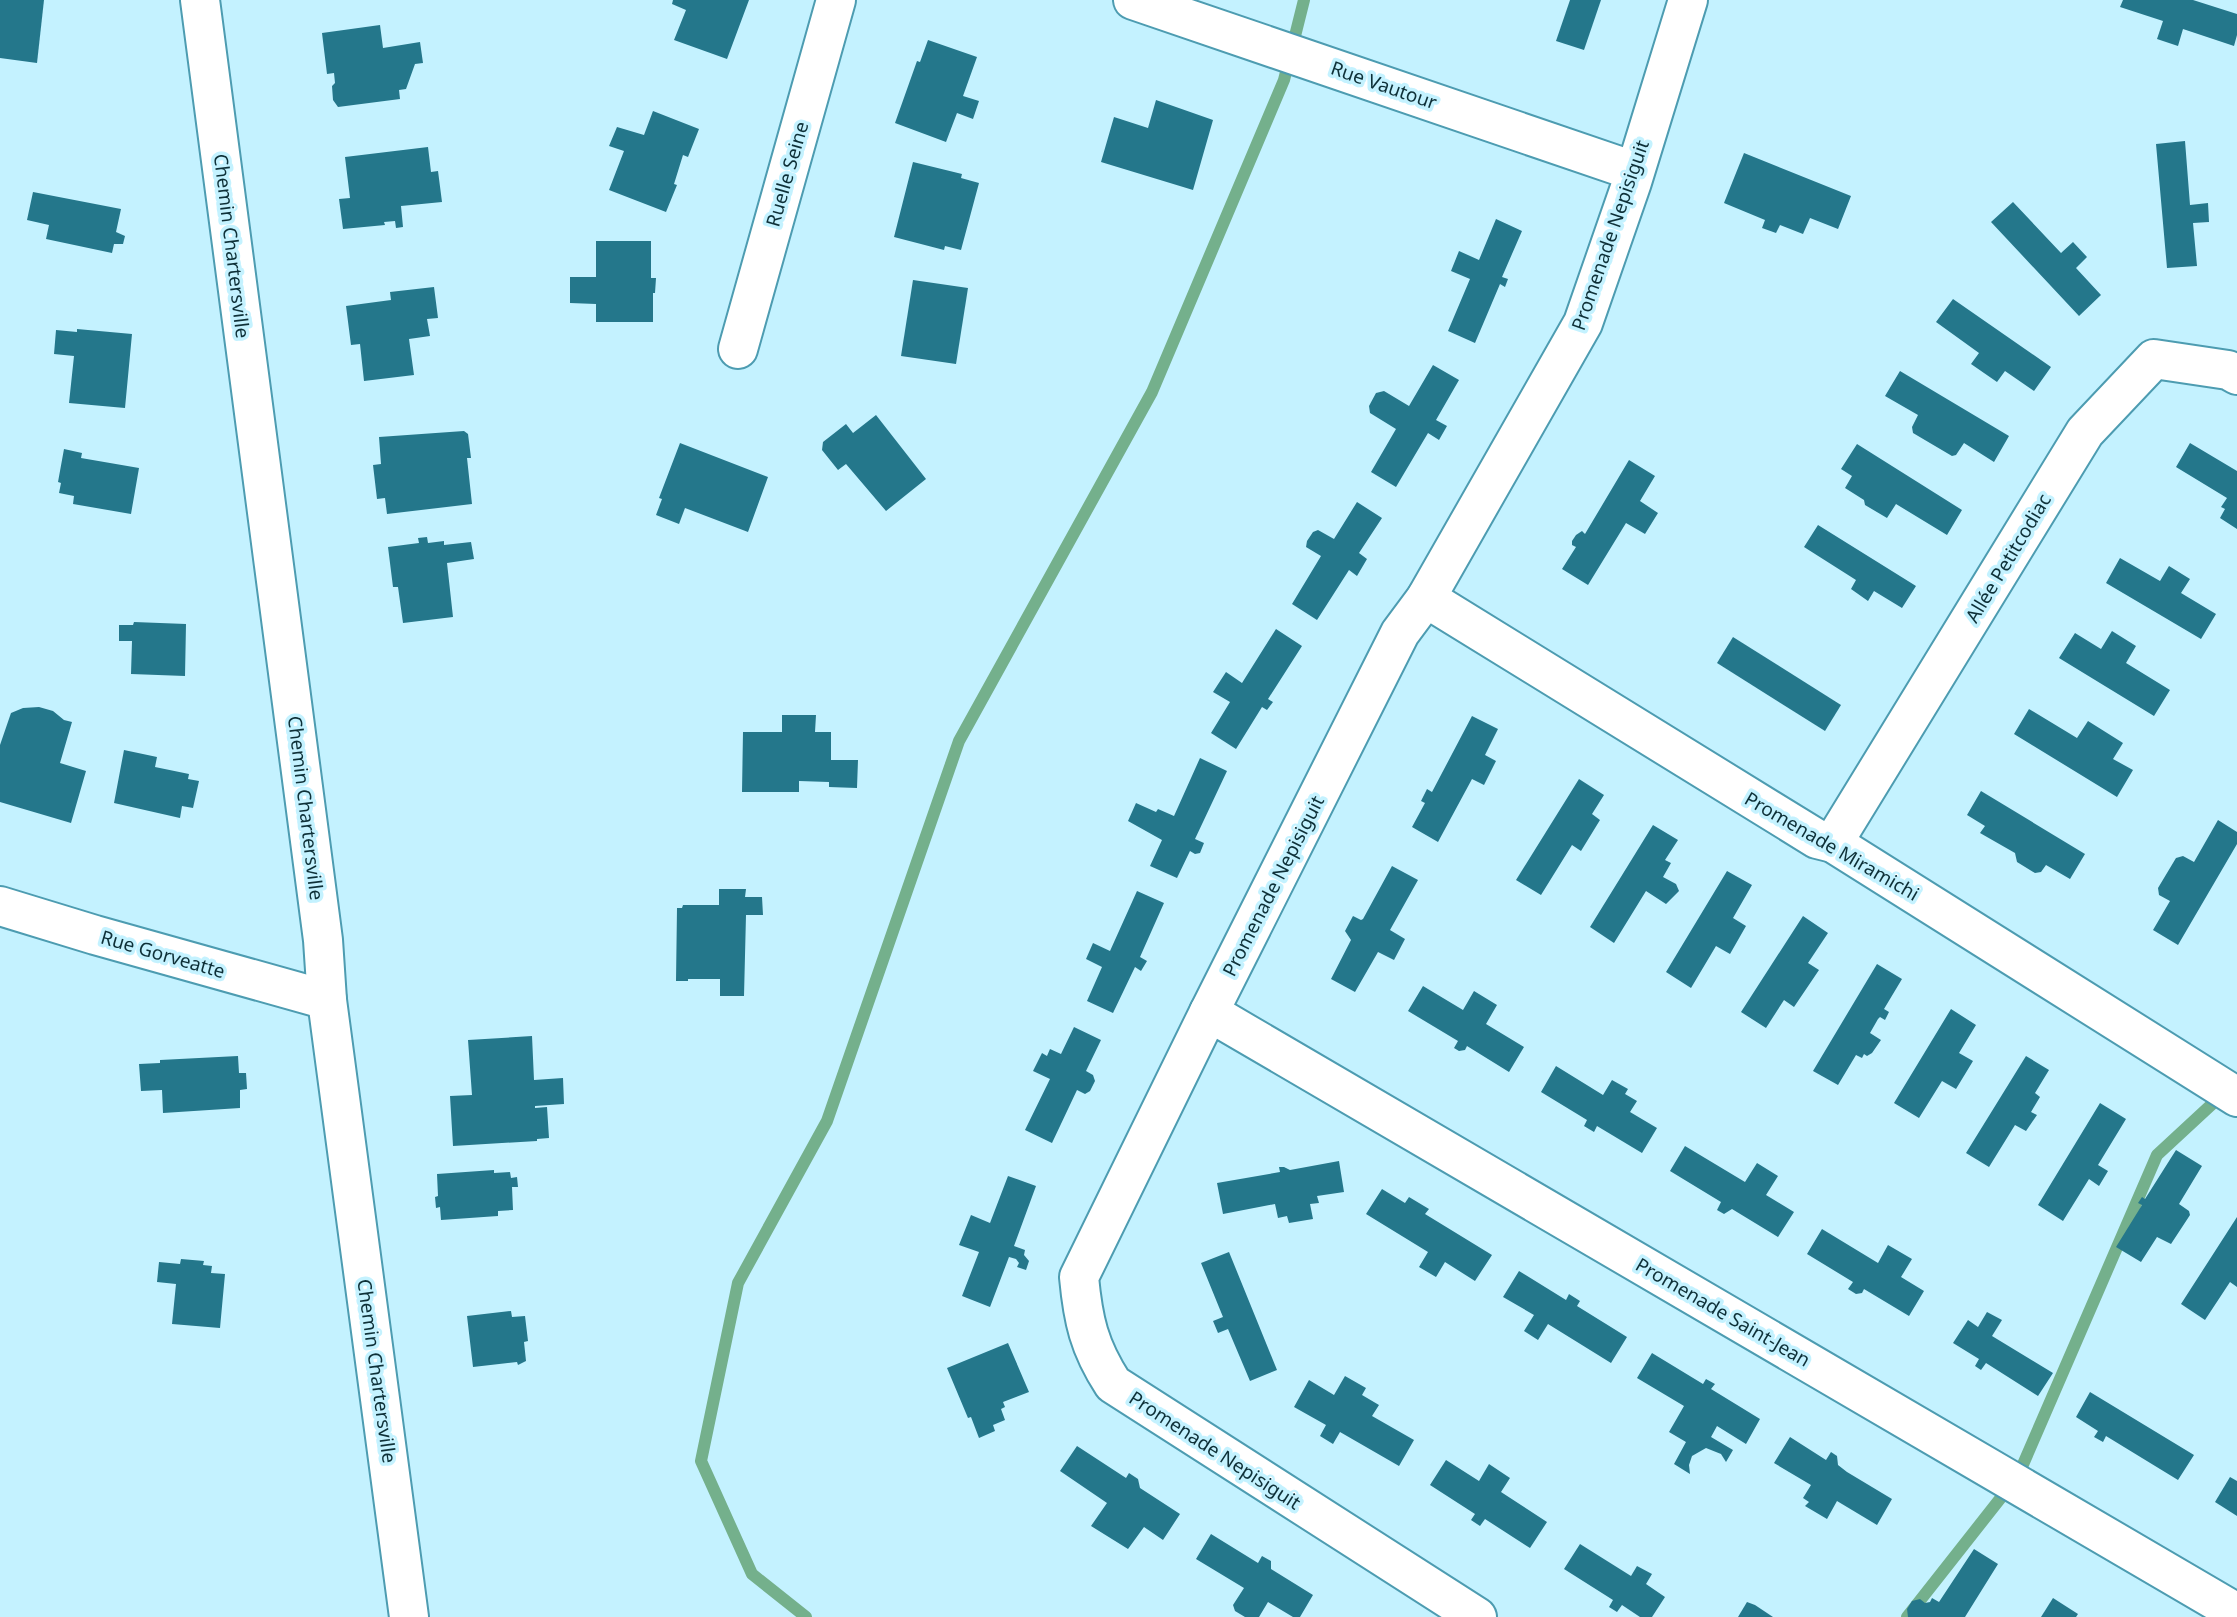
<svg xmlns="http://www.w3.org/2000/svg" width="2237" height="1617" viewBox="0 0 2237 1617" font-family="'Noto Sans',sans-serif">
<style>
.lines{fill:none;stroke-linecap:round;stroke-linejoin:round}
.stream{stroke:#74b08c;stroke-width:12}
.building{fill:#24778b}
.minor-casing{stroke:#4d9cb1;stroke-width:42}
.tertiary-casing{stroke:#4d9cb1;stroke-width:42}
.minor{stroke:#fff;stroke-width:38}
.tertiary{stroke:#fff;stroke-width:38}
.labels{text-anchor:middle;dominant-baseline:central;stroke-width:7;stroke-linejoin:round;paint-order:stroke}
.street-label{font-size:19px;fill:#0e3038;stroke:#c4f2ff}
</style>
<rect width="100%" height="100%" fill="#c4f2ff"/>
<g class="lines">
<!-- stream -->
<g class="stream">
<polyline points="806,1617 752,1574 701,1461 738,1283 827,1121 959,741 1152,392 1284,80 1304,0"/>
<polyline points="1907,1617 2018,1476 2157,1155 2224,1093"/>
</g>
</g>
<!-- building -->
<g class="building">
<polygon points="0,0 44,0 37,63 0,58"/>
<polygon points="673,0 749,0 727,59 674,40 686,10 672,4"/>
<polygon points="1570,0 1601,0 1584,50 1556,41"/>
<polygon points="2123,0 2193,0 2237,14 2237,35 2234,46 2183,29 2178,46 2157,39 2163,21 2120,7"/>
<polygon points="380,25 383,48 420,42 423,63 415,64 406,89 399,90 400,99 338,107 333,100 332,86 335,83 334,73 327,74 322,33"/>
<polygon points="928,40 977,57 963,96 979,101 973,119 957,113 946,142 895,123 917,61 920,62"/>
<polygon points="1156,100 1213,120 1193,190 1101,162 1114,117 1148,128"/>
<polygon points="653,111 699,129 688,157 683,155 674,184 677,185 666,212 609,190 624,151 609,146 617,127 644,135"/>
<polygon points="2185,141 2190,205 2208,203 2209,222 2193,223 2197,266 2167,268 2156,144"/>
<polygon points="428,147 431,172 438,171 442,202 401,206 403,227 396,228 395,221 384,222 385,225 343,229 339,199 350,198 345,157"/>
<polygon points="1744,153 1851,196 1838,229 1810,218 1803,234 1780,225 1776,233 1762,228 1765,220 1724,203"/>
<polygon points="913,162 962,174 961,178 979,183 961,250 945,246 944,250 894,237"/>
<polygon points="33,192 121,209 116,232 125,236 123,244 114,244 112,253 46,239 49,225 27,220"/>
<polygon points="2013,202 2061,253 2073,242 2087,257 2076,268 2101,295 2079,316 1991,222"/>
<polygon points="1496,219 1522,231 1502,277 1508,279 1505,287 1500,284 1475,343 1448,331 1470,279 1451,271 1459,251 1479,260"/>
<polygon points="596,241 651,241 651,278 656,278 655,293 653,293 653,322 596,322 596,304 570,303 570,277 596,277"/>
<polygon points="913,280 968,288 956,364 901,356"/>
<polygon points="434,287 438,318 427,319 430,336 409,339 414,375 364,381 360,344 351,345 346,306 391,300 390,292"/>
<polygon points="1953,299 2051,367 2034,391 2005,371 1997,382 1971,364 1979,353 1936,322"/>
<polygon points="77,329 132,334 125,408 69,403 74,356 54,354 56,330 77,332"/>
<polygon points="1433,365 1459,380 1436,420 1447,426 1439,440 1428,433 1396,487 1371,472 1396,429 1370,413 1369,406 1376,393 1384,391 1409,406"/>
<polygon points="1900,371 2009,436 1994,462 1964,443 1956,455 1952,456 1913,433 1912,427 1918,415 1885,396"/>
<polygon points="876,415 926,479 886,511 846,464 838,470 822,450 823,442 846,424 853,433"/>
<polygon points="464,431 468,434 471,458 467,458 472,504 387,514 385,498 377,499 373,465 381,464 379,437"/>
<polygon points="680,443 768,477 748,532 685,508 679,524 656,515 662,499 659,498"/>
<polygon points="2190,443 2237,471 2237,529 2220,518 2225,509 2221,507 2227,498 2176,467"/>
<polygon points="1857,444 1962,510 1947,535 1896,504 1887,518 1865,505 1864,500 1845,488 1852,476 1841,469"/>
<polygon points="64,449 82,453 81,458 139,468 131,514 73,504 74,496 59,493 61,483 58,482"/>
<polygon points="1629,460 1655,476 1640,501 1658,513 1645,534 1626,523 1588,585 1562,569 1576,547 1572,545 1572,541 1576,535 1582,531 1585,534"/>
<polygon points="1357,502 1382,518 1359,553 1367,559 1357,576 1349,570 1317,620 1292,604 1321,556 1306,547 1307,541 1313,532 1318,530 1334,539"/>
<polygon points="1818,525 1916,586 1902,608 1874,591 1868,601 1851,589 1856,580 1804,547"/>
<polygon points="427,537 428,543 444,541 444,545 471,542 474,559 447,563 453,617 403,623 398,587 393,587 388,547 419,543 418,538"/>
<polygon points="2120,558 2160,581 2169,566 2190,579 2181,593 2216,614 2201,639 2106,583"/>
<polygon points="134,622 186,624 185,676 131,674 132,641 119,641 119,625 133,625"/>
<polygon points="1276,629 1302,646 1268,699 1273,702 1267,710 1262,707 1236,749 1211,733 1230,702 1213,692 1226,672 1242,683"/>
<polygon points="2112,631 2136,646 2126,663 2170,690 2154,716 2059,658 2075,633 2101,649"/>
<polygon points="1733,637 1841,705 1825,731 1717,663"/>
<polygon points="39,707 53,711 64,720 72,722 60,763 86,771 71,823 0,802 0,745 11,713 23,708"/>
<polygon points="2029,709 2077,738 2088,721 2123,743 2113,759 2133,770 2117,797 2014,734"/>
<polygon points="782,715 816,715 815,732 831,732 831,760 858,760 857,788 829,787 829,782 799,781 799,792 742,792 743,732 782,732"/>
<polygon points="1472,716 1498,729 1485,755 1496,761 1484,785 1472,779 1438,842 1412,827 1425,803 1421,801 1427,789 1432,792"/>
<polygon points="124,750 157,757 155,767 189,774 188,779 199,781 193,808 182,806 180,818 114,803"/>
<polygon points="1200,758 1227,771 1195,839 1204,843 1200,853 1195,854 1190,851 1177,878 1150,866 1162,840 1128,821 1136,803 1156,812 1158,809 1174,816"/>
<polygon points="1579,779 1604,795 1592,814 1600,820 1581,851 1572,845 1541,895 1516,880"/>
<polygon points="1981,791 2085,854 2070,879 2046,865 2041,872 2035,873 2017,862 2015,853 1980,833 1985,826 1967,815"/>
<polygon points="2218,820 2237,832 2237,844 2178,945 2153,930 2170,901 2159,895 2158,888 2176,858 2183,856 2194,862"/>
<polygon points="1653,825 1678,840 1665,860 1671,863 1663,877 1676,884 1679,891 1666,904 1646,891 1614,943 1590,927"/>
<polygon points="1392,866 1418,880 1390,930 1405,939 1394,960 1378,952 1355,992 1331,979 1351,940 1345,931 1353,916 1361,920 1363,919"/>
<polygon points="1727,871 1752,885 1733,918 1746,926 1730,954 1716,946 1691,988 1666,972"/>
<polygon points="719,889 746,889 745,897 762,897 763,915 746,915 744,996 720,996 720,979 688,979 688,981 676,981 677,908 682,908 683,905 719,905"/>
<polygon points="1137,891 1164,903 1140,957 1147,961 1141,971 1135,967 1113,1013 1087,1001 1102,967 1086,959 1093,943 1110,951"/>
<polygon points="1803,916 1828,933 1808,963 1819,970 1794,1007 1784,1000 1766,1028 1741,1012"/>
<polygon points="1877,964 1902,979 1884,1009 1889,1012 1885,1020 1880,1017 1878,1019 1870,1033 1881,1040 1872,1053 1867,1056 1864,1054 1862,1058 1856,1055 1838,1085 1813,1071"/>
<polygon points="1423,986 1463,1010 1474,991 1497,1005 1486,1024 1524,1047 1509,1072 1467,1046 1465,1050 1459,1051 1454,1048 1458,1041 1408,1011"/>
<polygon points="1951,1009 1976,1025 1959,1053 1973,1061 1956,1089 1942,1081 1919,1118 1894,1103"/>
<polygon points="1074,1027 1101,1040 1086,1071 1093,1075 1095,1081 1090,1091 1085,1094 1077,1090 1052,1143 1025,1130 1050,1079 1033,1071 1042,1053 1047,1056 1050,1049 1061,1054"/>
<polygon points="532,1036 534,1080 563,1078 564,1104 535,1106 535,1108 547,1107 549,1138 537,1139 537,1141 453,1146 450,1096 472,1095 468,1040"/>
<polygon points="238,1056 239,1073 246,1073 247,1089 240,1090 240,1108 163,1113 162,1090 141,1091 139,1064 160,1063 160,1060"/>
<polygon points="2026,1056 2049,1070 2035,1093 2040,1097 2031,1112 2037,1115 2026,1131 2015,1125 1989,1167 1966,1153"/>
<polygon points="1556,1066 1603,1095 1612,1080 1628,1089 1625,1094 1637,1101 1630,1112 1657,1128 1642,1153 1597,1126 1594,1132 1584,1126 1587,1120 1541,1092"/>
<polygon points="2100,1103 2126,1119 2098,1165 2108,1171 2099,1186 2089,1179 2063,1221 2038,1205"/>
<polygon points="1685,1146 1745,1182 1757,1163 1778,1176 1766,1195 1794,1212 1778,1237 1732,1209 1724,1214 1717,1210 1721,1202 1670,1171"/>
<polygon points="2176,1150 2202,1166 2179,1204 2189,1211 2190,1215 2171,1244 2157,1237 2141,1262 2116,1247 2142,1205 2138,1203 2142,1197 2145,1199"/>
<polygon points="1339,1161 1344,1192 1317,1196 1319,1203 1310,1204 1313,1219 1289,1223 1287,1216 1278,1218 1275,1204 1223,1214 1217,1183 1280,1172 1279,1167 1284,1167 1290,1170"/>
<polygon points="494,1170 494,1173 510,1172 511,1178 517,1177 518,1187 512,1187 513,1210 498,1211 498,1216 441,1220 440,1207 436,1208 435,1197 438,1196 437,1174"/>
<polygon points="1008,1176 1036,1186 1014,1246 1025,1250 1024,1255 1029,1261 1026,1270 1017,1267 1019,1263 1016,1259 1009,1257 990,1307 962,1296 979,1252 959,1245 971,1215 990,1223"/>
<polygon points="1382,1189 1405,1203 1409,1197 1429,1209 1425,1214 1492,1255 1475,1281 1445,1262 1436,1277 1419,1267 1428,1252 1366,1214"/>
<polygon points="2237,1217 2237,1287 2230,1282 2205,1320 2181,1304"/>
<polygon points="1822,1229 1878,1263 1888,1245 1912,1259 1901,1277 1924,1291 1909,1316 1864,1289 1862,1293 1856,1294 1848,1289 1853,1282 1807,1254"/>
<polygon points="1229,1252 1277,1370 1250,1381 1228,1329 1218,1333 1213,1321 1223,1317 1201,1263"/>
<polygon points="181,1259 204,1261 203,1265 212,1266 211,1273 225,1274 220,1328 172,1324 176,1284 157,1282 159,1262 180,1264"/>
<polygon points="1519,1271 1566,1300 1569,1294 1580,1301 1577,1306 1627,1337 1611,1363 1548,1324 1538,1340 1524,1331 1534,1315 1503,1297"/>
<polygon points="511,1311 512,1317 525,1316 528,1341 524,1342 526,1361 518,1365 517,1362 473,1367 467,1316"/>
<polygon points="1987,1312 2002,1320 1992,1336 2053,1373 2038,1396 1986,1363 1981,1370 1975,1366 1979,1359 1953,1343 1968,1320 1978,1327"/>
<polygon points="1008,1343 1029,1392 1003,1402 1005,1407 1001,1409 1005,1420 993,1425 995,1431 979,1438 971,1417 968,1418 947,1368"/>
<polygon points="1652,1353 1703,1384 1706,1379 1715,1384 1711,1389 1760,1419 1746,1444 1717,1426 1711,1437 1733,1450 1726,1462 1721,1454 1706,1448 1692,1456 1689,1465 1690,1474 1674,1464 1686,1442 1669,1432 1684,1406 1637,1378"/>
<polygon points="1345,1376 1366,1388 1362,1395 1379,1405 1372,1416 1414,1440 1399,1466 1340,1432 1333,1444 1320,1436 1326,1425 1294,1407 1309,1380 1334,1395"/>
<polygon points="2090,1392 2194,1455 2178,1480 2106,1436 2103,1442 2094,1437 2098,1431 2076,1417"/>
<polygon points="1790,1437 1826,1460 1831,1452 1837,1456 1838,1465 1847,1472 1892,1499 1877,1525 1837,1501 1827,1519 1805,1506 1809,1502 1803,1498 1811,1485 1774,1463"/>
<polygon points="1077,1446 1126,1478 1129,1473 1138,1479 1140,1488 1180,1514 1163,1540 1144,1527 1128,1549 1091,1526 1107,1503 1060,1471"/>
<polygon points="1446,1460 1479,1481 1489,1464 1510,1478 1501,1492 1547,1522 1530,1548 1485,1519 1480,1526 1471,1520 1475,1514 1430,1485"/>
<polygon points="2230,1477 2237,1481 2237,1516 2215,1502"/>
<polygon points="1211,1534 1258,1563 1262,1556 1271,1561 1271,1569 1313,1595 1300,1617 1293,1617 1268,1602 1259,1617 1245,1617 1235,1611 1233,1605 1244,1588 1196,1559"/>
<polygon points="1580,1544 1631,1576 1637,1566 1652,1574 1646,1584 1665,1597 1652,1617 1640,1617 1622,1605 1617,1612 1609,1607 1613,1600 1564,1569"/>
<polygon points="1974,1549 1998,1564 1965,1617 1908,1617 1907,1609 1912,1601 1920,1599 1925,1603 1930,1602 1932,1598 1939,1602"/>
<polygon points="2053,1598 2078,1614 2076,1617 2041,1617"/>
<polygon points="1747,1602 1755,1605 1773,1617 1738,1617"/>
</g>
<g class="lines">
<defs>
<g id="minor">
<polyline points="1133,0 1634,171"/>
<polyline points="738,349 836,0"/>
<polyline points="1426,598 1817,839 1833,843 2237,1097"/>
<polyline points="1833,843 2085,432 2154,359 2228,370 2237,375"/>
<polyline points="0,906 95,935 327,1000"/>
<polyline points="1209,1012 2237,1613"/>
<path d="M1477,1617L1113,1384C1089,1347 1083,1320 1079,1277L1209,1012L1400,633L1426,598L1583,323L1632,182L1688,0"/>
</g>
<polyline id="tertiary" points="200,0 323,940 327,1000 409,1617"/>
</defs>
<!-- minor casing -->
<use href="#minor" class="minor-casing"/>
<!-- tertiary casing -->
<use href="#tertiary" class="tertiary-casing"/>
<!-- minor -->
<use href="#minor" class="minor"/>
<!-- tertiary -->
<use href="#tertiary" class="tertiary"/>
</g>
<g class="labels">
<!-- street labels -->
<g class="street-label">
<text transform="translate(1384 85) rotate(19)">Rue Vautour</text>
<text transform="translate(787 174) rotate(-74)">Ruelle Seine</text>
<text transform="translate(1610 235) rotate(-71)">Promenade Nepisiguit</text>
<text transform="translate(232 246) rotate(83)">Chemin Chartersville</text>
<text transform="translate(2008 558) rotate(-59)">Allée Petitcodiac</text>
<text transform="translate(306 808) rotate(83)">Chemin Chartersville</text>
<text transform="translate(1832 846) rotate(30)">Promenade Miramichi</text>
<text transform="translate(1273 886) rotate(-63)">Promenade Nepisiguit</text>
<text transform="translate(163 954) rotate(16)">Rue Gorveatte</text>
<text transform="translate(1723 1312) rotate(30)">Promenade Saint-Jean</text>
<text transform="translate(377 1371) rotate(82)">Chemin Chartersville</text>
<text transform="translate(1215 1450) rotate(33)">Promenade Nepisiguit</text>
</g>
</g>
</svg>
